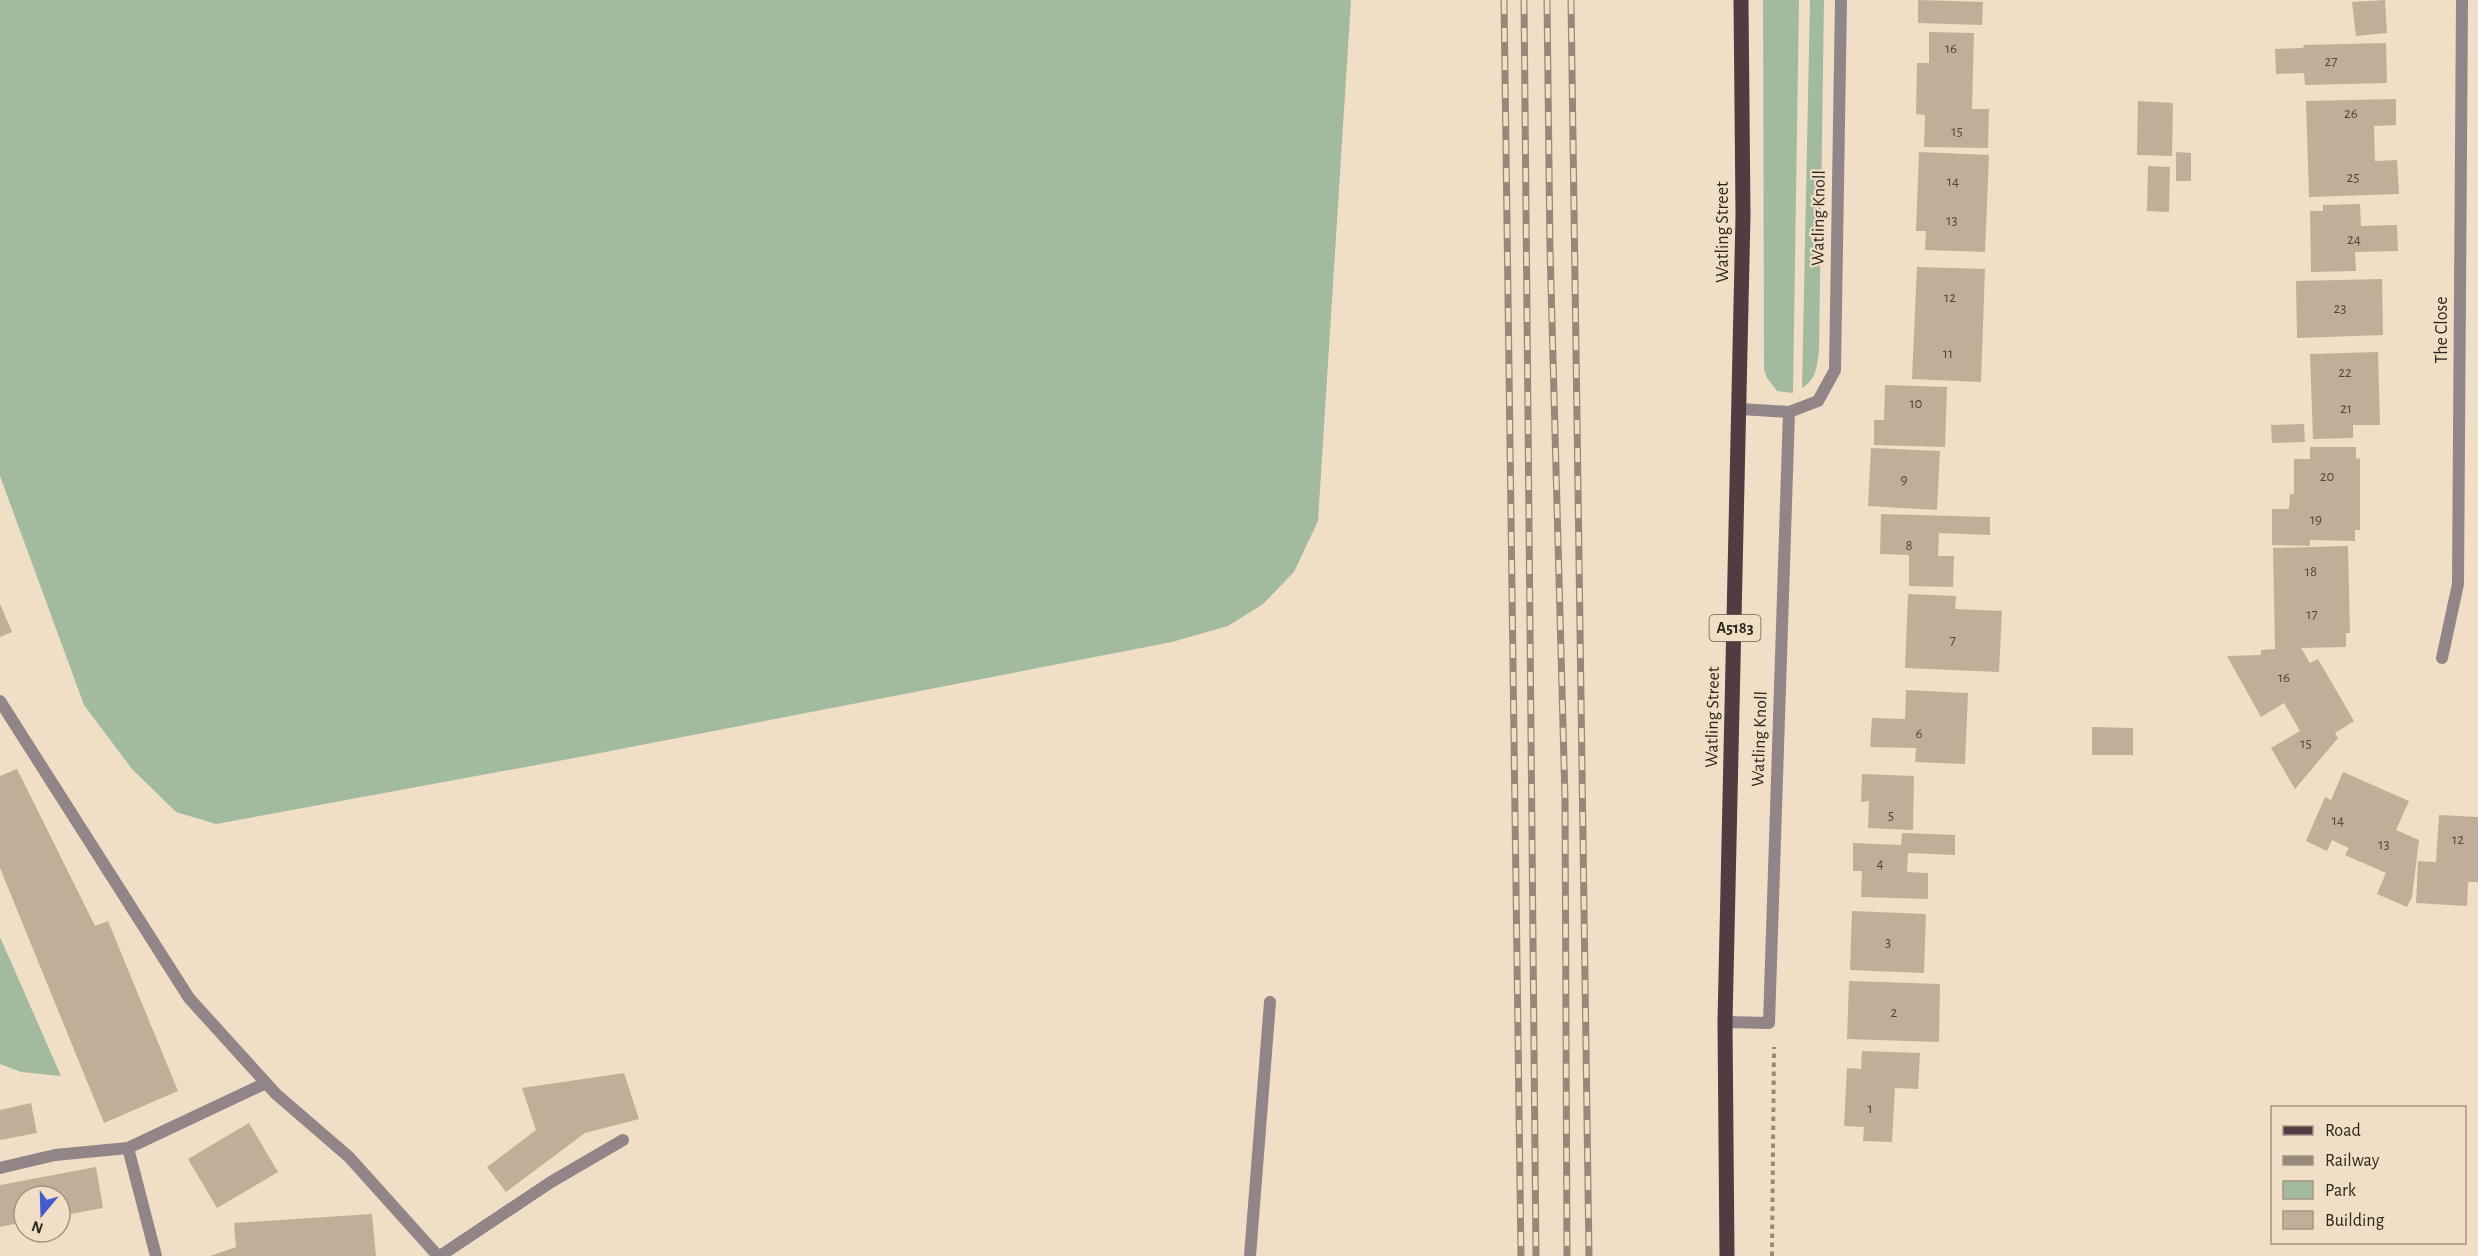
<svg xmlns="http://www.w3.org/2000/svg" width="2478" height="1256" viewBox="0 0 2478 1256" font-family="'Alegreya Sans',sans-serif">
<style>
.green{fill:#a2bb9f}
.building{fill:#c1ae99}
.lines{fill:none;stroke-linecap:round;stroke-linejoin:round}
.path{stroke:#968978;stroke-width:4;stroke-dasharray:4.5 4.5;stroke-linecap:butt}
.lane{stroke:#928588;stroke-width:12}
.street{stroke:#928588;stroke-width:12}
.primary{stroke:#513c42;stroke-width:15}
.rail-casing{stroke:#978979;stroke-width:7}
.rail{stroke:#f1dec7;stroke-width:4.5;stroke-dasharray:14;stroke-linecap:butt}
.labels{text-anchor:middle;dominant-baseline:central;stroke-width:4.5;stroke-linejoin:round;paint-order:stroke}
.number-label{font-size:15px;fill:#52483c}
.shield{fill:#f1dec7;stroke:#685d50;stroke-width:1.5}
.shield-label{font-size:16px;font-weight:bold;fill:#2d261d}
.street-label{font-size:18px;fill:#2d261d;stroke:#f1dec7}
</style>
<rect width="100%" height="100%" fill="#f1dec7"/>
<!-- green -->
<g class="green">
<polygon points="0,0 1351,0 1318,521 1294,572 1263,604 1228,626 1172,642 569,759 216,824 176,812 132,769 84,705 0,476"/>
<polygon points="1763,0 1799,0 1793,393 1777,391 1767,378 1764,369"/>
<path d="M1810,0H1824L1819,350C1817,366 1817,379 1802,388Z"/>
<polygon points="0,937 61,1076 21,1072 0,1064"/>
</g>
<!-- building -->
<g class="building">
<polygon points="1918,0 1983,2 1982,25 1918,23"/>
<polygon points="2385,0 2387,33 2356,36 2352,2"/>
<polygon points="1929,32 1974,33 1972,109 1989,109 1988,148 1924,147 1925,115 1916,114 1917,63 1929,63"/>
<polygon points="2386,43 2387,83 2305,85 2304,73 2276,74 2275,49 2303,48 2304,45"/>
<polygon points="2396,99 2396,125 2374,126 2375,161 2397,160 2399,194 2309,197 2306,101"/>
<polygon points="2138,101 2173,103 2172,156 2137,155"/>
<polygon points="1919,152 1989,155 1985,252 1925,250 1926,231 1916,231"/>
<polygon points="2176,152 2191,153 2191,181 2176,181"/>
<polygon points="2148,166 2170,167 2169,212 2147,211"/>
<polygon points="2360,204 2361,226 2397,225 2398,251 2355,252 2356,271 2311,272 2310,211 2323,211 2323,205"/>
<polygon points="1917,267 1985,269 1981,382 1912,379"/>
<polygon points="2382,279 2383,335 2297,338 2296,281"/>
<polygon points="2378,352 2380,425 2353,425 2353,438 2313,439 2310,354"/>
<polygon points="1885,385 1947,387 1945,447 1874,445 1874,420 1884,420"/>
<polygon points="2304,424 2305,442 2272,443 2271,425"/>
<polygon points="2310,447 2356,447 2356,459 2360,458 2360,530 2355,530 2355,541 2310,540 2310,546 2272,545 2272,509 2289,509 2290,494 2294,494 2294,459 2310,459"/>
<polygon points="1871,448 1940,451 1937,510 1868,506"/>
<polygon points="1881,514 1990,517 1990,535 1939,533 1938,556 1954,556 1953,587 1909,586 1909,555 1880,554"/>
<polygon points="2348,546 2350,633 2346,633 2346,647 2301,648 2310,663 2318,659 2354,721 2335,733 2338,738 2295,789 2271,748 2300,731 2284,703 2261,717 2227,656 2261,655 2261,650 2275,649 2273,548"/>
<polygon points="1908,594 1956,596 1955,609 2002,611 1999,672 1905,668"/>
<polygon points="0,604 12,632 0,637"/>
<polygon points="1906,690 1968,693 1965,764 1915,762 1916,748 1870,747 1872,718 1905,719"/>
<polygon points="2092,727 2133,728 2133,755 2092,755"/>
<polygon points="17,769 95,926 108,921 178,1091 104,1123 0,868 0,776"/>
<polygon points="2343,772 2409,801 2396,830 2419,840 2412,897 2407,907 2377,894 2386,873 2345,855 2349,848 2332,840 2327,851 2306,841 2325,797 2331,800"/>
<polygon points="1862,774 1914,776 1913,830 1868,828 1869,801 1861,802"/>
<polygon points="2439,815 2478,817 2478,882 2468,882 2467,906 2416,903 2418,861 2436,862"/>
<polygon points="1902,833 1955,835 1955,855 1908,853 1907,872 1928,873 1928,899 1861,897 1862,871 1853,871 1853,843 1901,845"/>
<polygon points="1852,911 1926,914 1924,973 1850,970"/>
<polygon points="1849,981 1940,984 1939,1042 1847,1039"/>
<polygon points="1862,1051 1920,1053 1918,1089 1895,1088 1892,1142 1863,1141 1864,1127 1844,1126 1847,1068 1861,1069"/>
<polygon points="624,1073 639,1119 585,1133 506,1192 487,1167 536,1130 522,1088"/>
<polygon points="31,1103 37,1133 0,1140 0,1110"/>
<polygon points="249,1123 278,1172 217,1208 188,1159"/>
<polygon points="96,1167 103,1208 60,1216 60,1196 24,1196 24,1222 0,1227 0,1185"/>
<polygon points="372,1214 376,1256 210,1256 236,1247 234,1223"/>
</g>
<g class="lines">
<!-- path -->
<polyline class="path" points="1772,1256 1774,1047"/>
<!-- lane -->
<g class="lane">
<polyline points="0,701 189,998 276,1094 349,1157 438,1256"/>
<polyline points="0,1168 55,1155 128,1148"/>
<polyline points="156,1256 128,1148 266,1083"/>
<polyline points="440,1256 551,1182 623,1140"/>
<polyline points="1250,1256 1270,1002"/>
</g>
<!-- street -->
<g class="street">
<polyline points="1741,409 1789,412"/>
<polyline points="2442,658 2458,584 2462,0"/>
<polyline points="1725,1022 1769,1023 1789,412 1818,401 1835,370 1841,0"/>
</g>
<!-- primary -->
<polyline class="primary" points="1727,1256 1725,1022 1743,215 1741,0"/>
<defs>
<g id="rail">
<polyline points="1504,0 1521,1256"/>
<polyline points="1524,0 1536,1256"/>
<polyline points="1547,0 1550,248 1565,799 1567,1256"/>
<polyline points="1571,0 1589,1256"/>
</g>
</defs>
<!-- rail casing -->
<use href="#rail" class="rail-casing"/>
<!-- rail -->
<use href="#rail" class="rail"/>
</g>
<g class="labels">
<!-- number labels -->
<g class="number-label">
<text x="1951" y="48">16</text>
<text x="2331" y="61">27</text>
<text x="2351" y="113">26</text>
<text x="1957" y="131">15</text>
<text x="2353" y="177">25</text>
<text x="1953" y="181">14</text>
<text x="1952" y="220">13</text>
<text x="2354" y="239">24</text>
<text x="1950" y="297">12</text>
<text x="2340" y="308">23</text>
<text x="1948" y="353">11</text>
<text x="2345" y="372">22</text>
<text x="1916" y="403">10</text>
<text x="2346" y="408">21</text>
<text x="2327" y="476">20</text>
<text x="1904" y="479">9</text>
<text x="2316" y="519">19</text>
<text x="1909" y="545">8</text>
<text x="2311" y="571">18</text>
<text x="2312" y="614">17</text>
<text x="1953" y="640">7</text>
<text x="2284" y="677">16</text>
<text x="1919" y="733">6</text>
<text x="2306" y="743">15</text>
<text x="1891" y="815">5</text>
<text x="2338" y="820">14</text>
<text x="2458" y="839">12</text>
<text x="2384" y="844">13</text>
<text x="1880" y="863">4</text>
<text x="1888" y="942">3</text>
<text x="1894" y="1012">2</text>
<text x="1870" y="1108">1</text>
</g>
<!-- shield labels -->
<rect class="shield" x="1709.5" y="615" width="51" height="26" rx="4.5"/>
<g class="shield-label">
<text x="1735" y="628">A5183</text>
</g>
<!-- street labels -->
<g class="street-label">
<text transform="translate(1819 218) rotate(-89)">Watling Knoll</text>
<text transform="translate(1723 232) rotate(-90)">Watling Street</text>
<text transform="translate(2442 330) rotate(-90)">The Close</text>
<text transform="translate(1713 717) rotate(-89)">Watling Street</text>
<text transform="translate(1760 739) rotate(-88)">Watling Knoll</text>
</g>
</g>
<!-- legend -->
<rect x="2271" y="1106" width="195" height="138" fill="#f1dec7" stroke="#a39483" stroke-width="1.5"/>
<rect x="2283" y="1126" width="30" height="9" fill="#513c42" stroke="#a39483" stroke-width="1.5"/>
<text x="2325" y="1136" font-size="18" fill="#2d261d">Road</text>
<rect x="2283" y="1156" width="30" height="9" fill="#978979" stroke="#a39483" stroke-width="1.5"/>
<text x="2325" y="1166" font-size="18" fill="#2d261d">Railway</text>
<rect x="2283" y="1181" width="30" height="18" fill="#a2bb9f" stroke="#a39483" stroke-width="1.5"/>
<text x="2325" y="1196" font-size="18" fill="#2d261d">Park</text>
<rect x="2283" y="1211" width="30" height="18" fill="#c1ae99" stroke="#a39483" stroke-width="1.5"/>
<text x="2325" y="1226" font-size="18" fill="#2d261d">Building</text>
<!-- north arrow -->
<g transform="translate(42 1214) rotate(199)"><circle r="28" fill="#f1dec7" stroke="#a39483" stroke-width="1.5"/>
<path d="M0-4.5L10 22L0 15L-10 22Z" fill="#455ace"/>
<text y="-9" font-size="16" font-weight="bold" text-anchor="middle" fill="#2d261d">N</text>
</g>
</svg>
